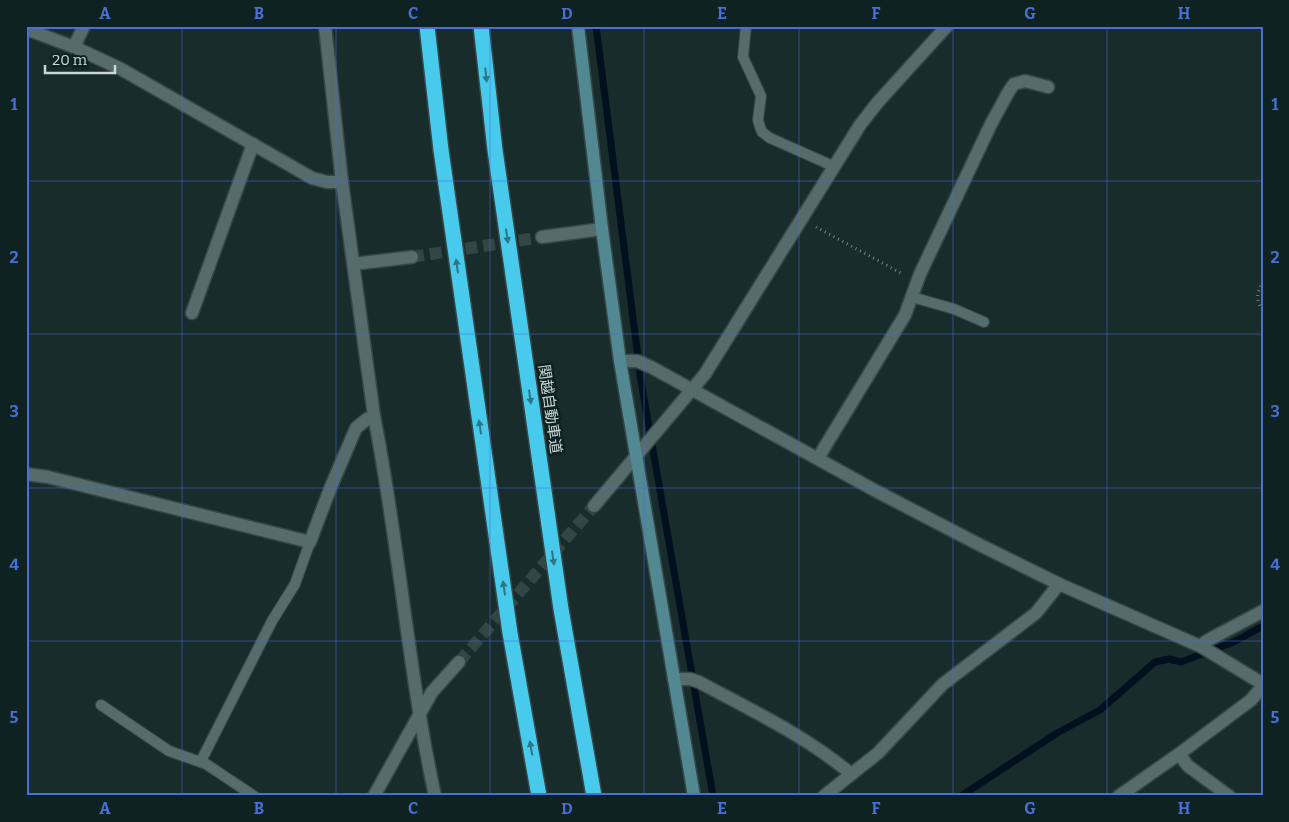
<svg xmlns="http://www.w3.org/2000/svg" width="1289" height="822" viewBox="0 0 1289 822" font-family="Bitter,'Noto Sans JP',serif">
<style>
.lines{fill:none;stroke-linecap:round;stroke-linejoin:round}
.stream{stroke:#00101f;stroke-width:7}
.street-tunnel{stroke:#334646;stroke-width:12;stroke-dasharray:12 6;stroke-linecap:butt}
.lane-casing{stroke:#364747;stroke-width:12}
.street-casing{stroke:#364747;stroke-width:15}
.secondary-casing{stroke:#364747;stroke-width:15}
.highway-casing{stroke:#364747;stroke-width:18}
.path{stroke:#778686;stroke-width:3;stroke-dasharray:1 4;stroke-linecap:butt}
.lane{stroke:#566b6b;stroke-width:10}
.street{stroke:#566b6b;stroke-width:12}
.secondary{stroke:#528892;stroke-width:12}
.highway{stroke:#48caec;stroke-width:15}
.oneway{fill:#2b7687}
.grid{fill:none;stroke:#4870d8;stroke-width:1;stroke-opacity:0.55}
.labels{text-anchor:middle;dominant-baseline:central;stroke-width:5;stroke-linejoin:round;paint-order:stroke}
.street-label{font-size:15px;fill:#cbd7d7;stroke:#0e2222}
.neatline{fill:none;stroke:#4870d8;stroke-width:2}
.grid-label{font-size:16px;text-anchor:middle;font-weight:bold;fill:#4870d8}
</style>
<rect width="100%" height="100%" fill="#182c2c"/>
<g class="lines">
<!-- stream -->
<g class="stream">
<polyline points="596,26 641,381 713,796"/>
<polyline points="961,796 1057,733 1100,710 1155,662 1169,659 1181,662 1236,641 1263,626"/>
</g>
<!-- street-tunnel -->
<g class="street-tunnel">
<polyline points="412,257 542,237"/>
<polyline points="459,662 594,506"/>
</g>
<defs>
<g id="lane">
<polyline points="746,26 743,57 761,96 758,120 760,127 762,132 770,138 833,166"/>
<polyline points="912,297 954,309 984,322"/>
<polyline points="101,705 169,751 206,764 254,796"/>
<polyline points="201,761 272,621 295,584 310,542"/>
</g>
<g id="street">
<path d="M325,26L342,182L374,416C399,542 408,671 435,796"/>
<polyline points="26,29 74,47 121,69 312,178 327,182 342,182"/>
<polyline points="74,47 84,26"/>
<polyline points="542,237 602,229"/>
<polyline points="353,264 412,257"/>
<polyline points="192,313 253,144"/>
<polyline points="620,361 637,361 651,367 876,491 980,545 1059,584 1202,647 1263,684"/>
<polyline points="818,458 905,315 920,274 991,124 1009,91 1014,84 1025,81 1048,87"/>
<polyline points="26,474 48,477 310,542 330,489 356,428 367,419 374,416"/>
<polyline points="594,506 705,374 860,125 878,102 947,26"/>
<polyline points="1202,647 1205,642 1212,638 1263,611"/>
<path d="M674,679H690L699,682C749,709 808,737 851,774"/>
<polyline points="1179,754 1188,766 1229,796"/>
<polyline points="374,796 432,692 459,662"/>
<polyline points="824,796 878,753 943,684 1036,613 1059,584"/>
<polyline points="1119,796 1179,754 1251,700 1263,686"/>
</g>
<polyline id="secondary" points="578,26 602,229 620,361 694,796"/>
<g id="highway">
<polyline points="427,26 441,150 510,633 539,796"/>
<polyline points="481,26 495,150 561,609 594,796"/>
</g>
</defs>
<!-- lane casing -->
<use href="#lane" class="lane-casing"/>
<!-- street casing -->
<use href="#street" class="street-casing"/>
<!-- secondary casing -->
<use href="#secondary" class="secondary-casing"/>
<!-- highway casing -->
<use href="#highway" class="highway-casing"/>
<!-- path -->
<g class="path">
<polyline points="816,227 901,273"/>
<path d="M1263,281C1257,293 1255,299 1263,311"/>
</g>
<!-- lane -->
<use href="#lane" class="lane"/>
<!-- street -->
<use href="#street" class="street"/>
<!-- secondary -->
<use href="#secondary" class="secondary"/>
<!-- highway -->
<use href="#highway" class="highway"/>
</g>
<!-- one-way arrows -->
<defs><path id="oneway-solid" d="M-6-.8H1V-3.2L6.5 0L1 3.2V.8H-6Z" transform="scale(1.25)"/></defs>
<g class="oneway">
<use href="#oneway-solid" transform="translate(486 75) rotate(84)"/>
<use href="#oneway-solid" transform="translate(507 236) rotate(82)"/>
<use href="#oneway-solid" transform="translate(457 266) rotate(-98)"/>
<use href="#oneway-solid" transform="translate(530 397) rotate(82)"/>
<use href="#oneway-solid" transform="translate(480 427) rotate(-98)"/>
<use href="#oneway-solid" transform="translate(553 558) rotate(82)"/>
<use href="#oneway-solid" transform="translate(504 588) rotate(-98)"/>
<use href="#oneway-solid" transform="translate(531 748) rotate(-100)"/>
</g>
<!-- grid -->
<path class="grid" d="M182,26V796M336,26V796M490,26V796M644,26V796M799,26V796M953,26V796M1107,26V796M26,181H1263M26,334H1263M26,488H1263M26,641H1263"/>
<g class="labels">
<!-- street labels -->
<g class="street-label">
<text transform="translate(550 409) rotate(82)">関越自動車道</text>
</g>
</g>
<!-- border -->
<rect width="1289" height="822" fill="none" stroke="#0e2222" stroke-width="55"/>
<!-- scale -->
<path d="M45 65v8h70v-8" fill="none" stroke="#cbd7d7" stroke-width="2.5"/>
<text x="52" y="65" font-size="15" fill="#cbd7d7" stroke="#0e2222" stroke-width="4" paint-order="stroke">20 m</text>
<rect x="28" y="28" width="1234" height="766" class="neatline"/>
<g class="grid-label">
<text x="105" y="19">A</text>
<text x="259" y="19">B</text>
<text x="413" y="19">C</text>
<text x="567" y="19">D</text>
<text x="722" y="19">E</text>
<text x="876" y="19">F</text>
<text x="1030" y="19">G</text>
<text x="1184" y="19">H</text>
<text x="14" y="110">1</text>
<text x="1275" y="110">1</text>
<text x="14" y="263">2</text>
<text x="1275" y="263">2</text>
<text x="14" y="417">3</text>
<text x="1275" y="417">3</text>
<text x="14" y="570">4</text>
<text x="1275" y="570">4</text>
<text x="14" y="723">5</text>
<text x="1275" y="723">5</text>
<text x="105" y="814">A</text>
<text x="259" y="814">B</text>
<text x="413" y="814">C</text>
<text x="567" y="814">D</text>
<text x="722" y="814">E</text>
<text x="876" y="814">F</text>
<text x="1030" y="814">G</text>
<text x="1184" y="814">H</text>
</g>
</svg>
